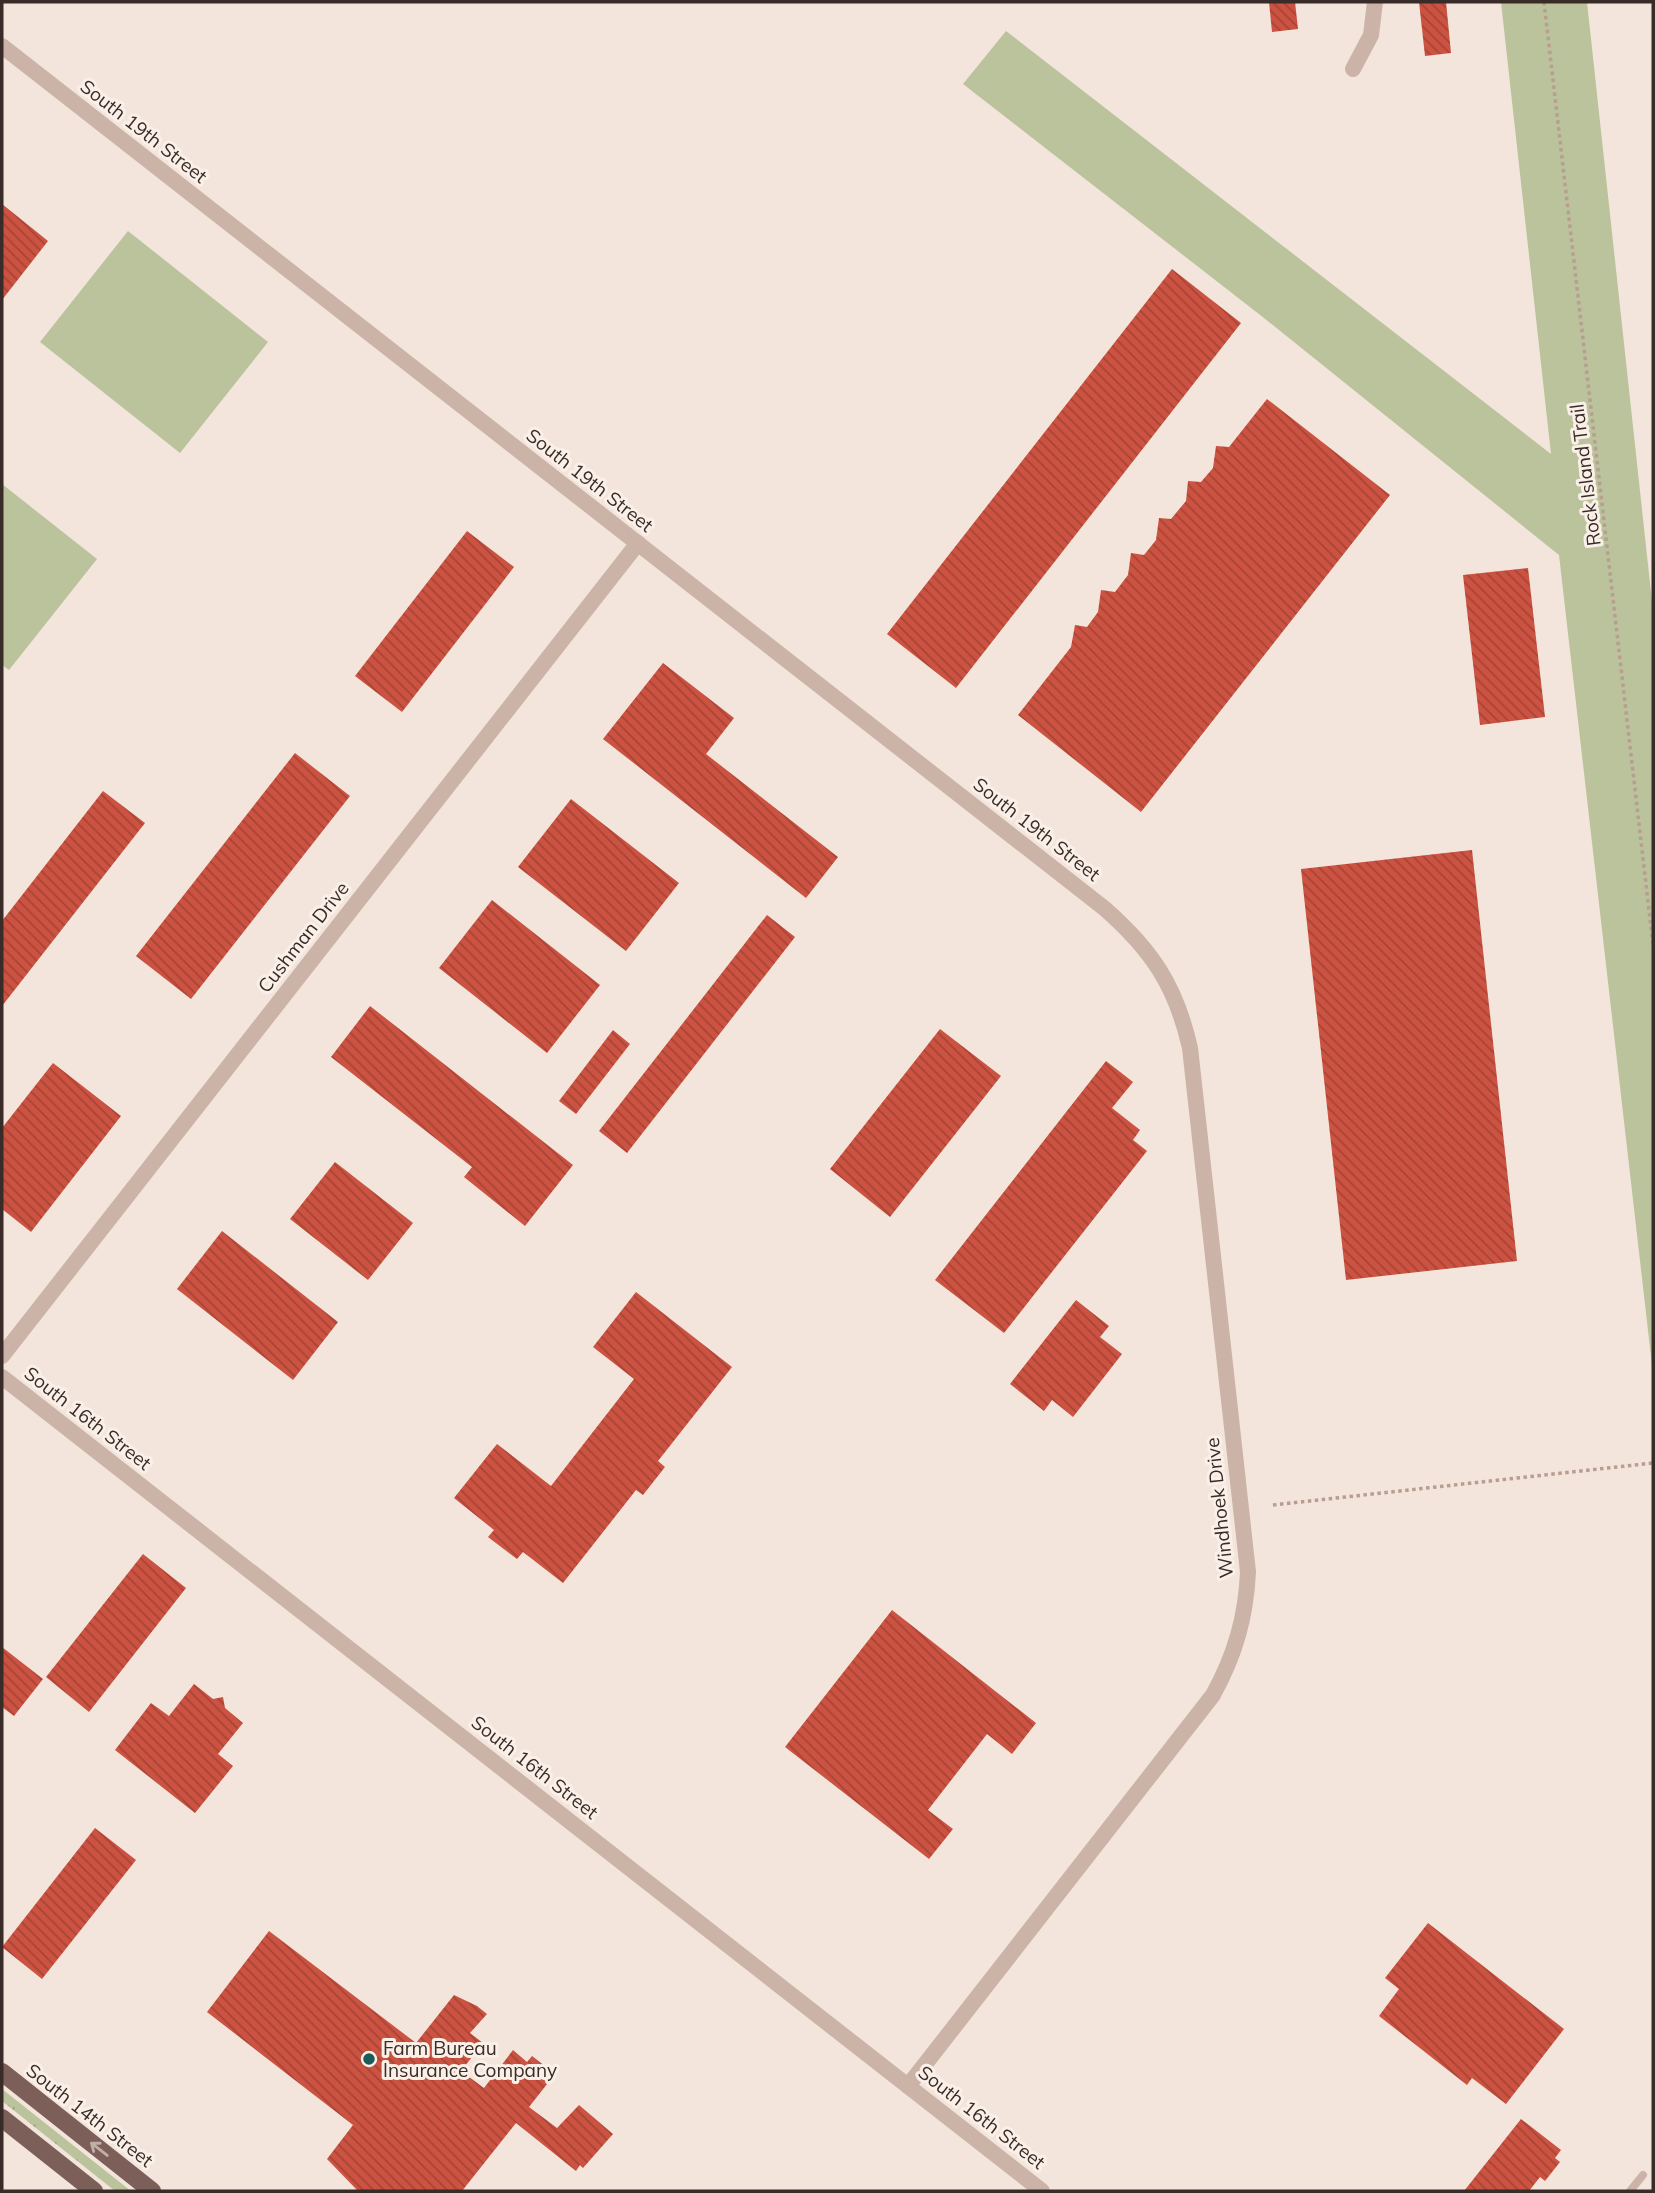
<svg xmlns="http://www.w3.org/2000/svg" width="1655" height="2193" viewBox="0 0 1655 2193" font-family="Mulish,sans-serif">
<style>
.grass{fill:url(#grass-tufts)}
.park{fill:#bac39b}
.building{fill:url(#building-back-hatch)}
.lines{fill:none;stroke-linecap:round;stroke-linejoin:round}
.path{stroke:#b89d91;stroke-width:3.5;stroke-dasharray:3.5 3.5;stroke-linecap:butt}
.service{stroke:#ccb3a7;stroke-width:8}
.minor{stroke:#ccb3a7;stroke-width:16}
.primary{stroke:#7b5f58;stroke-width:18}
.oneway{stroke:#c1afa7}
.poi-dot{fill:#1b5c58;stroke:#faf0e8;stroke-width:2.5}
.labels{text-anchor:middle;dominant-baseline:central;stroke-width:6;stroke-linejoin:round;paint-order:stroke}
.street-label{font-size:19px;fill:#382b28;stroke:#faf0e8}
.poi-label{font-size:19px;fill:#382b28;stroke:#faf0e8;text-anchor:start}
</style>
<defs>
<pattern id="grass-tufts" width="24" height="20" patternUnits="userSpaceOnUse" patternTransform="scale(1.75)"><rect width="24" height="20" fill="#bac39b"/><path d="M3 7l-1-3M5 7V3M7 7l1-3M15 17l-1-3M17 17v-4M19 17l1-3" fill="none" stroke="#989f7e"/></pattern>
<pattern id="building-back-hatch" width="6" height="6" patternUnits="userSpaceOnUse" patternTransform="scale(1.75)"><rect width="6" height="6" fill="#cc5241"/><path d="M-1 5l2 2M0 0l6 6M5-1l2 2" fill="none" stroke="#a74436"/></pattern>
</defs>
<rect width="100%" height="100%" fill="#f3e5db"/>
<!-- grass -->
<polygon class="grass" points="2,2089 131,2191 115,2191 2,2101"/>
<!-- park -->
<g class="park">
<polygon points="1501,2 1587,2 1653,611 1653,1374 1559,555 1264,318 963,84 1006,31 1551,454"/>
<polygon points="128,231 268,342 180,453 40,342"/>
<polygon points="2,484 97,559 9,670 2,665"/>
</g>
<!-- building -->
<g class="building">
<polygon points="1269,2 1295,2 1298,29 1272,32"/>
<polygon points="1419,2 1446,2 1451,53 1425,56"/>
<polygon points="2,204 48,241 2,300"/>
<polygon points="1172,269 1241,323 956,688 887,634"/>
<polygon points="1267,399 1390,495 1141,812 1018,715 1071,647 1075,625 1087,627 1098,612 1101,590 1115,592 1128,575 1131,553 1144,555 1156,540 1159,518 1171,519 1186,501 1188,481 1201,482 1213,468 1216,446 1229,447"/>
<polygon points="467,531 514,567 402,712 355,676"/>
<polygon points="1528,568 1545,717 1480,725 1463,575"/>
<polygon points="663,663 734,718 706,754 838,857 806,898 603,739"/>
<polygon points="295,753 350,796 191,999 136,956"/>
<polygon points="103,791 145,823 2,1006 2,921"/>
<polygon points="571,799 679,883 626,951 518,867"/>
<polygon points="1472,850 1517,1261 1346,1280 1301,869"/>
<polygon points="492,900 600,985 547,1053 439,968"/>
<polygon points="767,915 795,937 627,1153 599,1131"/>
<polygon points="370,1006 573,1165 525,1226 464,1177 472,1167 331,1057"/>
<polygon points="940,1029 1001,1076 890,1217 830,1169"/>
<polygon points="613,1030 630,1044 576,1114 559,1101"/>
<polygon points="1106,1061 1133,1082 1112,1108 1140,1130 1133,1140 1147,1151 1004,1333 935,1280"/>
<polygon points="53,1063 121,1116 31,1232 2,1209 2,1128"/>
<polygon points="335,1162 413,1223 368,1280 290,1219"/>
<polygon points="222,1231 338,1322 293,1380 177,1289"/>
<polygon points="636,1292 732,1367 658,1461 665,1467 643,1495 636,1490 563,1583 523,1552 517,1559 488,1537 494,1530 454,1498 497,1444 551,1486 634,1379 593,1347"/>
<polygon points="1076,1300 1109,1326 1100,1337 1122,1354 1073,1417 1052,1400 1044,1411 1010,1384"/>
<polygon points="143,1554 186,1588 89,1712 46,1677"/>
<polygon points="892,1610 1036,1723 1012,1754 987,1734 928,1810 953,1829 929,1859 785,1747"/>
<polygon points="2,1647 43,1679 14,1716 2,1707"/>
<polygon points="194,1684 213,1699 223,1697 225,1708 243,1723 218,1754 233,1766 195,1813 115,1750 151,1703 169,1716"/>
<polygon points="95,1828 136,1860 42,1979 2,1947"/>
<polygon points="1428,1923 1564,2029 1506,2104 1472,2078 1467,2085 1379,2016 1399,1989 1385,1978"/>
<polygon points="269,1931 416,2043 454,1995 477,2006 487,2014 470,2033 483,2043 461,2071 484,2088 513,2050 527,2062 532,2056 555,2074 529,2107 557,2128 579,2105 613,2134 583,2168 580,2165 576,2171 516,2123 462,2191 358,2191 327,2159 353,2125 207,2012"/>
<polygon points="1521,2119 1561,2150 1555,2158 1560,2162 1545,2181 1540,2177 1529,2191 1464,2191"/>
</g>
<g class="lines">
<!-- path -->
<g class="path">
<polyline points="1544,2 1653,945"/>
<polyline points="1273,1505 1653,1463"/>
</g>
<!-- service -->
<polyline class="service" points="1630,2191 1643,2175"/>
<!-- minor -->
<g class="minor">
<path d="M2,46L1104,908C1152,950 1176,986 1190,1048L1248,1572C1246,1617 1235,1655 1213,1695L908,2086"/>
<polyline points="1353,69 1371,35 1375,2"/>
<polyline points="2,1356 638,543"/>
<polyline points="2,1377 1042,2191"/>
</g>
<!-- primary -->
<g class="primary">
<polyline points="2,2072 152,2191"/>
<polyline points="2,2118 94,2191"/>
</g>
</g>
<!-- one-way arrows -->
<defs><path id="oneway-shaft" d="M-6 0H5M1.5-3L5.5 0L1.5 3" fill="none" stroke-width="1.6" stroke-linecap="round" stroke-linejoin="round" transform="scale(1.75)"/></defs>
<use class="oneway" href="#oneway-shaft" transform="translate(99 2149) rotate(-142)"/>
<!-- markers -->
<circle class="poi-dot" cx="369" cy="2059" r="7"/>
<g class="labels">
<!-- street labels -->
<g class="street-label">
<text transform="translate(144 131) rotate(38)">South 19th Street</text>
<text transform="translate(1585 475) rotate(-97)">Rock Island Trail</text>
<text transform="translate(590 480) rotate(38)">South 19th Street</text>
<text transform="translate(1037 829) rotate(38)">South 19th Street</text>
<text transform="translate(303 937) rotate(-52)">Cushman Drive</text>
<text transform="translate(88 1418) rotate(38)">South 16th Street</text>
<text transform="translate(1219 1508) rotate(-96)">Windhoek Drive</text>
<text transform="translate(535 1767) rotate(38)">South 16th Street</text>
<text transform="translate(90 2115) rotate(38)">South 14th Street</text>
<text transform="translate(982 2117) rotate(38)">South 16th Street</text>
</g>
<!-- poi labels -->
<g class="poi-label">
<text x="383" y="2048">Farm Bureau<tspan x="383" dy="22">Insurance Company</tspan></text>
</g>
</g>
<!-- border -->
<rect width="1655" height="2193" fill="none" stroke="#382b28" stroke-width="7"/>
</svg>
